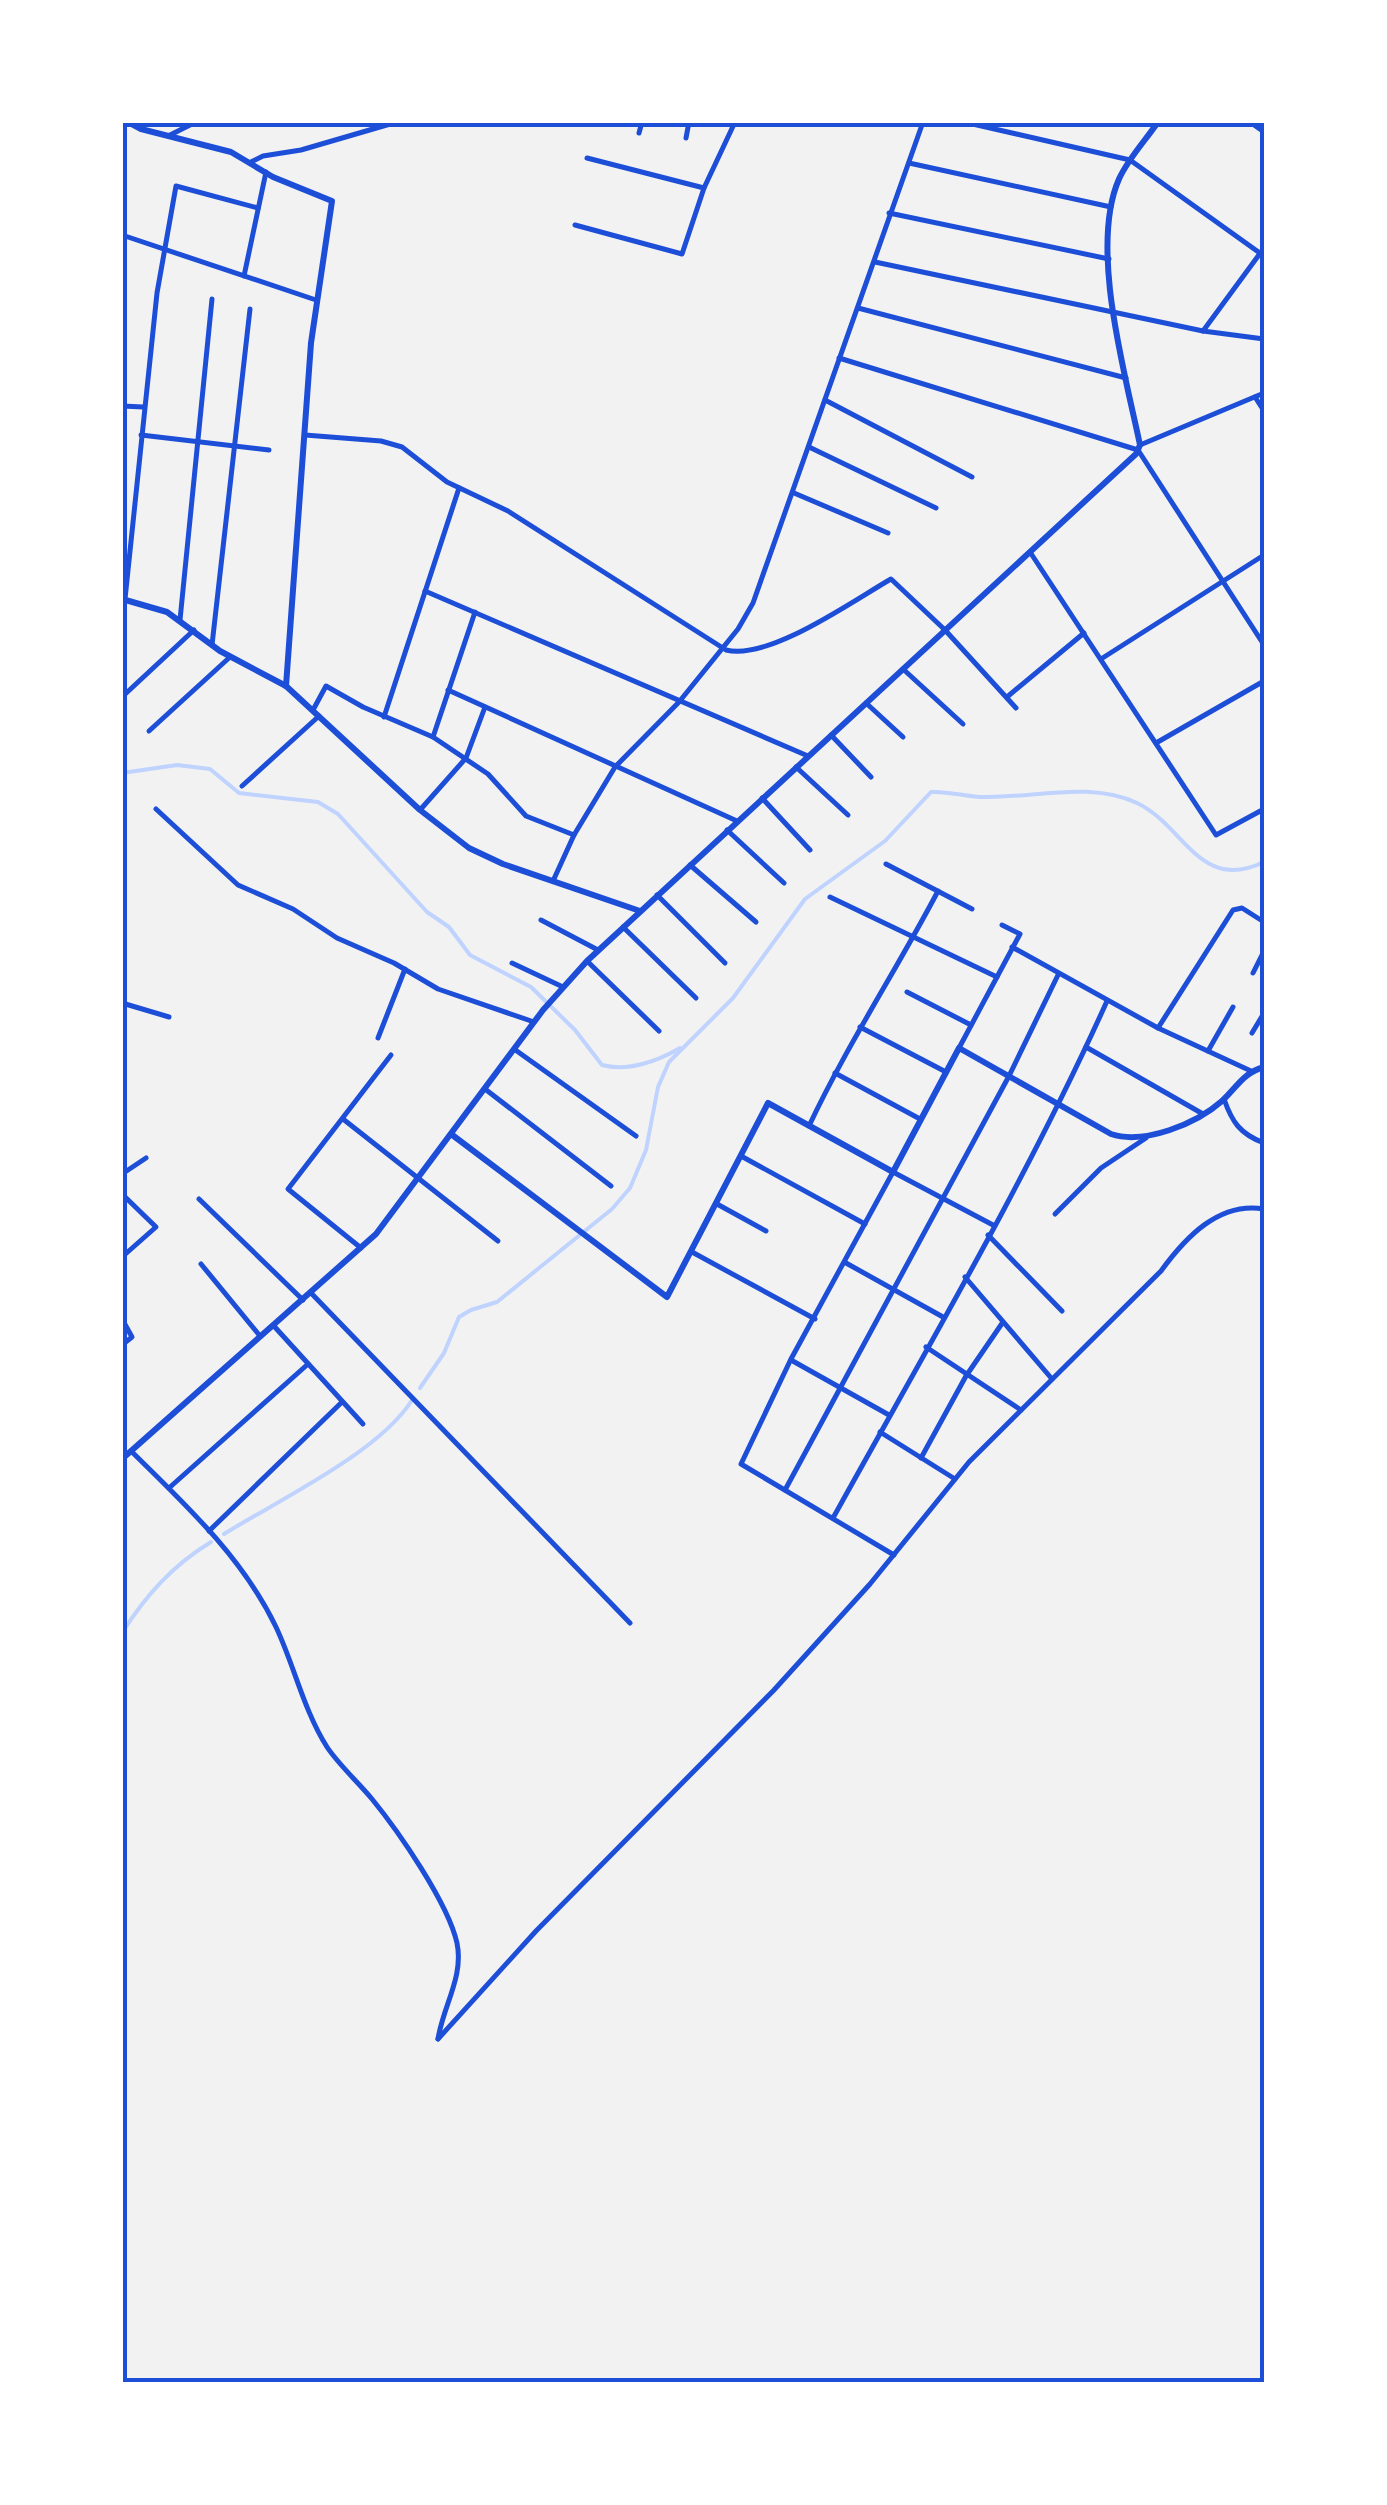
<svg xmlns="http://www.w3.org/2000/svg" width="1387" height="2505" viewBox="0 0 1387 2505" font-family="'Golos Text',sans-serif">
<style>
.lines{fill:none;stroke-linecap:round;stroke-linejoin:round}
.stream{stroke:#bfd3fe;stroke-width:4}
.minor{stroke:#1d4ed8;stroke-width:5}
.tertiary{stroke:#1d4ed8;stroke-width:6}
.neatline{fill:none;stroke:#1d4ed8;stroke-width:4}
</style>
<rect width="100%" height="100%" fill="#f2f2f2"/>
<g class="lines">
<!-- stream -->
<g class="stream">
<path d="M122,773L177,765L210,769L239,793L318,802L338,814L427,912L449,927L470,955L531,987L575,1030L602,1065C628,1072 658,1061 680,1048"/>
<path d="M420,1388L444,1353L459,1317L471,1310L497,1302L612,1209L630,1188L646,1150L658,1087L669,1062L733,998L805,899L885,841L931,792C949,791 967,797 985,797C1034,798 1090,781 1137,803C1185,826 1199,893 1264,862"/>
<path d="M224,1534C277,1501 380,1452 412,1400"/>
<path d="M122,1633C146,1595 173,1565 211,1542"/>
</g>
<!-- minor -->
<g class="minor">
<polyline points="964,122 1130,160 1264,256"/>
<polyline points="1250,122 1264,132"/>
<polyline points="639,133 642,122"/>
<polyline points="168,136 196,122"/>
<polyline points="686,138 689,122"/>
<polyline points="587,158 704,188"/>
<polyline points="251,162 263,156 301,150 397,122"/>
<polyline points="909,163 1111,207"/>
<polyline points="889,213 1109,259"/>
<polyline points="575,225 682,254 704,188 735,122"/>
<polyline points="122,235 316,300"/>
<polyline points="875,262 1203,331 1264,339"/>
<polyline points="244,276 266,172"/>
<polyline points="858,308 1126,378"/>
<polyline points="1203,331 1264,248"/>
<polyline points="839,358 1138,450 1264,645"/>
<polyline points="1255,397 1264,411"/>
<polyline points="825,400 972,477"/>
<polyline points="122,406 143,407"/>
<polyline points="141,435 269,450"/>
<path d="M305,435L381,441L402,447L447,482L508,511L726,650C769,661 854,600 891,579L945,630L1016,708"/>
<polyline points="1140,445 1264,393"/>
<polyline points="809,447 936,508"/>
<polyline points="794,493 888,533"/>
<polyline points="1030,552 1216,835 1264,809"/>
<polyline points="425,591 808,756"/>
<polyline points="125,599 157,293 176,186 258,208"/>
<polyline points="180,620 212,299"/>
<polyline points="212,645 250,309"/>
<polyline points="1101,659 1264,555"/>
<polyline points="903,669 963,724"/>
<polyline points="448,690 737,821"/>
<polyline points="122,697 194,630"/>
<polyline points="1007,697 1084,633"/>
<polyline points="866,703 903,737"/>
<polyline points="313,710 326,686 363,707 433,737 488,774 526,816 574,835"/>
<polyline points="384,717 459,488"/>
<polyline points="149,731 230,657"/>
<polyline points="831,735 871,777"/>
<polyline points="433,737 475,612"/>
<polyline points="1156,743 1264,681"/>
<polyline points="796,767 848,815"/>
<polyline points="242,786 319,716"/>
<polyline points="762,798 810,850"/>
<polyline points="156,809 238,885 293,909 337,938 394,963 438,989 534,1022"/>
<polyline points="420,810 466,758 485,707"/>
<polyline points="727,830 784,883"/>
<polyline points="886,864 972,909"/>
<polyline points="690,865 756,922"/>
<polyline points="553,881 574,835 615,767 679,702 738,629 753,603 923,122"/>
<polyline points="657,895 725,963"/>
<polyline points="830,897 997,977"/>
<polyline points="541,920 598,950"/>
<polyline points="623,927 696,998"/>
<polyline points="1012,947 1158,1028 1251,1071"/>
<polyline points="587,961 659,1031"/>
<polyline points="512,963 563,987"/>
<polyline points="1253,973 1264,951"/>
<polyline points="907,992 971,1025"/>
<polyline points="122,1003 169,1017"/>
<polyline points="860,1027 946,1072"/>
<polyline points="1158,1028 1233,910 1242,908 1264,922"/>
<polyline points="1252,1033 1264,1013"/>
<polyline points="378,1038 405,969"/>
<polyline points="1086,1047 1203,1114"/>
<polyline points="959,1048 1020,934 1002,925"/>
<polyline points="514,1049 636,1136"/>
<polyline points="1208,1051 1233,1007"/>
<polyline points="122,1067 124,1068"/>
<polyline points="835,1073 920,1119"/>
<polyline points="485,1089 611,1186"/>
<path d="M1224,1099C1232,1122 1240,1134 1264,1143"/>
<polyline points="343,1119 498,1241"/>
<path d="M809,1126C847,1045 896,971 938,891"/>
<polyline points="741,1156 865,1224"/>
<polyline points="122,1174 146,1158"/>
<polyline points="122,1194 156,1227 122,1257"/>
<polyline points="199,1199 303,1300"/>
<polyline points="717,1204 766,1231"/>
<polyline points="1055,1214 1101,1168 1146,1138"/>
<polyline points="988,1235 1062,1311"/>
<polyline points="361,1248 288,1189 391,1055"/>
<polyline points="692,1252 815,1319"/>
<polyline points="846,1263 943,1317"/>
<polyline points="201,1264 260,1336"/>
<polyline points="965,1277 1052,1379"/>
<polyline points="312,1294 630,1623"/>
<polyline points="122,1319 132,1337 122,1345"/>
<polyline points="273,1325 363,1424"/>
<polyline points="926,1347 1021,1410"/>
<polyline points="791,1360 889,1415"/>
<polyline points="880,1432 955,1479"/>
<path d="M131,1451C185,1504 243,1558 276,1627C294,1665 304,1711 327,1747C339,1765 358,1782 372,1799C399,1832 448,1903 457,1943C464,1977 443,2006 438,2039"/>
<polyline points="921,1458 966,1376 1003,1322"/>
<polyline points="169,1488 308,1364"/>
<polyline points="785,1490 1009,1076 1058,975"/>
<path d="M833,1518C927,1348 1027,1179 1107,1001"/>
<polyline points="209,1531 342,1402"/>
<polyline points="894,1555 741,1464 791,1359 893,1172 993,1225"/>
<path d="M438,2039L536,1931L774,1690L870,1584L969,1462L1161,1271C1185,1238 1219,1201 1264,1209"/>
</g>
<!-- tertiary -->
<g class="tertiary">
<polyline points="128,122 141,129 231,152 273,177 332,201 311,343 286,686"/>
<polyline points="122,599 167,612 220,651 286,686 420,810 469,848 503,864 640,911"/>
<path d="M451,1134L667,1297L768,1103L893,1172L959,1048L1111,1134C1144,1145 1196,1124 1222,1101C1237,1087 1243,1073 1264,1067"/>
<path d="M122,1459L376,1234L543,1010L587,961L1136,454L1140,445C1125,373 1089,247 1119,179C1128,159 1145,141 1158,122"/>
</g>
</g>
<!-- border -->
<rect width="1387" height="2505" fill="none" stroke="#ffffff" stroke-width="250"/>
<rect x="125" y="125" width="1137" height="2255" class="neatline"/>
</svg>
